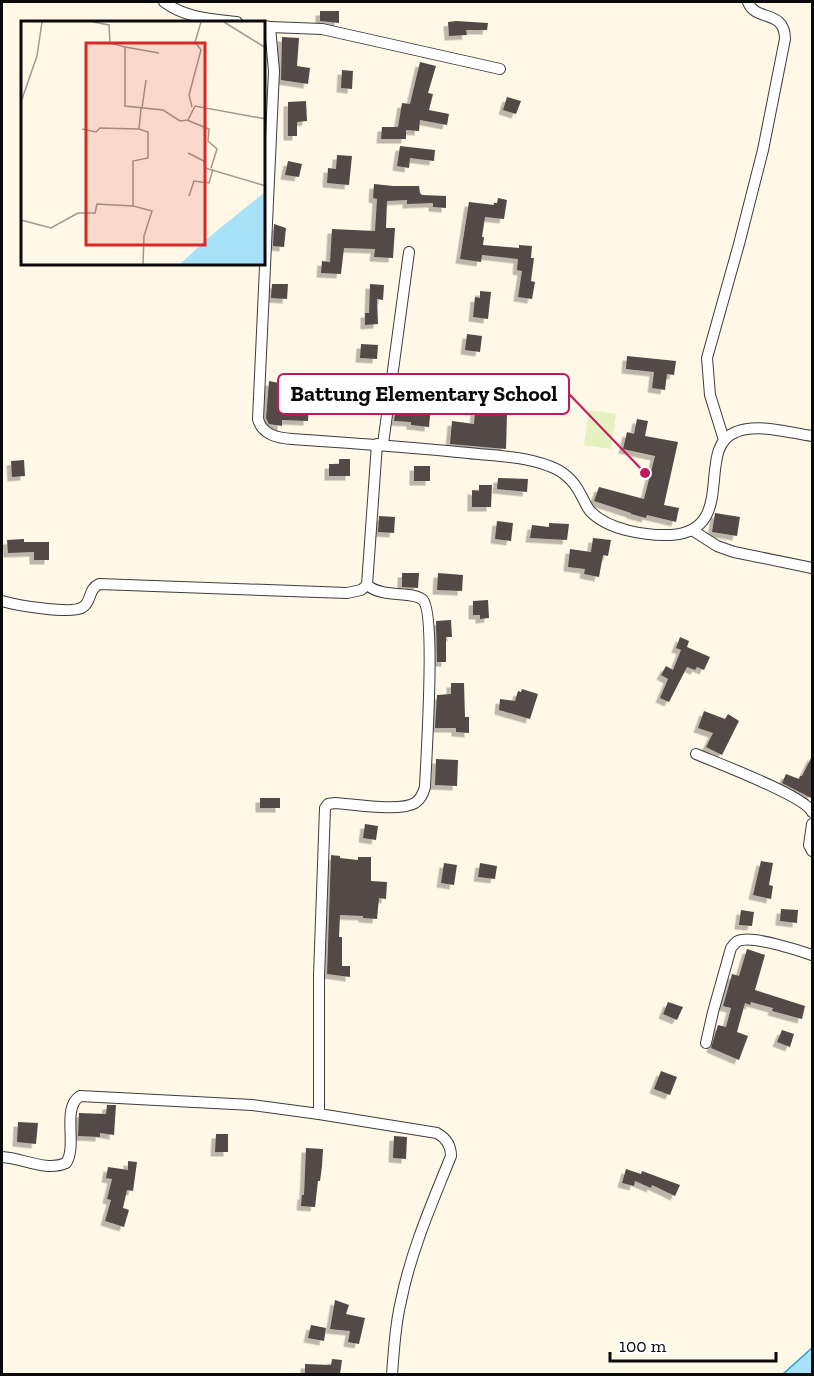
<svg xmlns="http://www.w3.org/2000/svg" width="814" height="1376" viewBox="0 0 814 1376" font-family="'Zilla Slab',serif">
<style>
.pitch{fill:#e5f1c1}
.water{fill:#a8e2f9;stroke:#2c9fd4;stroke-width:1.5}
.building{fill:#534a46;filter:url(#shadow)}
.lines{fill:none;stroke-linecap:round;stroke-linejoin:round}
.street-casing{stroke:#3d3d3d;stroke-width:12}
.street{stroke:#fff;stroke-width:10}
.inset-road{fill:none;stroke:#9d998e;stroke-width:1.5}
.view{fill:#d62828;fill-opacity:0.15;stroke:#d62828;stroke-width:3}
.inset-edge{fill:none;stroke:#0a0a0a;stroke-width:3}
.leader{fill:none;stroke:#c2185b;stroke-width:2}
.callout-dot{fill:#c2185b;stroke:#fff;stroke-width:2}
.callout{fill:#fff;stroke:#c2185b;stroke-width:2}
.callout-label{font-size:22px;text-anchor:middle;font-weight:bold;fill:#0a0a0a}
</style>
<defs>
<filter id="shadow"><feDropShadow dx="-4.5" dy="4.5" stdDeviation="0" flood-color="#0004"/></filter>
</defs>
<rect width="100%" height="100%" fill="#fff8e6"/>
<!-- pitch -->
<polygon class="pitch" points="589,410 616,414 611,449 584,445"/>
<!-- water -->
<polygon class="water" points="812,1348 812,1374 783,1374"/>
<!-- building -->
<g class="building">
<polygon points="320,11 339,11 339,23 320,21"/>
<polygon points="456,21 488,23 487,30 466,30 467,35 449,36 448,22"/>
<polygon points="282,37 299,38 297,66 310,68 308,84 281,80"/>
<polygon points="420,62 436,66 428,93 433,94 429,110 449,114 447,125 420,120 419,131 406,130 406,139 381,139 382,127 398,127 402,103 410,104"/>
<polygon points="342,70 353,71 352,89 341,88"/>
<polygon points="507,97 521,101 516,114 503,110"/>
<polygon points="306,101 307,121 297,122 297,136 288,136 288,102"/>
<polygon points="400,146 435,150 434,161 410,158 409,168 397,166"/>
<polygon points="337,155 352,156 349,185 327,183 328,168 336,169"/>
<polygon points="288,161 302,164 299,177 285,175"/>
<polygon points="374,184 393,186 419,186 420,193 422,195 446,196 446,208 433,207 433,203 407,204 407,200 387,201 386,228 395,228 393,258 374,257 375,249 344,248 341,274 321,273 322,261 330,262 332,229 375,231 377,199 373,198"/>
<polygon points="498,198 507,200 504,219 485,217 482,237 484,237 483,245 519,248 519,245 532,246 531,258 534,258 531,281 535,282 532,299 518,297 522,271 517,270 518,259 482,255 481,262 460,259 469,202 494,205 494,203 497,203"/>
<polygon points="274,224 286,228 284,247 273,246"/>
<polygon points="272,284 288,284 287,299 271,298"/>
<polygon points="370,284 384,285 383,300 377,299 378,324 365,325 365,313 369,313"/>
<polygon points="480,291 491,292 488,319 473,317 475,297 480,298"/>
<polygon points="467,334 482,336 480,352 465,350"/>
<polygon points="361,344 378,345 377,359 360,358"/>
<polygon points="627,356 676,361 674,375 667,374 665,390 652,388 654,372 626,369"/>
<polygon points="269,381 284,384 280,404 309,406 308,421 282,420 282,426 269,424 266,418"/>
<polygon points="414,392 432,394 429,427 411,425 411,422 394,421 396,405 413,406"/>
<polygon points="475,410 507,414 506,449 450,444 452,421 474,424"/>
<polygon points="637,419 648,421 645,436 678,442 664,505 679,508 676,522 647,515 646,518 631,514 631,513 594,501 599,487 644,499 655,456 623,449 627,432 634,434"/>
<polygon points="339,459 350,459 350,476 329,476 329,464 339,464"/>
<polygon points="24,460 25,476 12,477 11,461"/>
<rect x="414" y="466" width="16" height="15"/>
<polygon points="498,478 528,479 527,492 497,489"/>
<polygon points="479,485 492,485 491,507 472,507 472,490 479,491"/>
<polygon points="715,513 740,517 737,536 712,532"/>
<polygon points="379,516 395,517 394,533 378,532"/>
<polygon points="497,521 513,523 511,541 495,539"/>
<polygon points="549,523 569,524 567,540 530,538 532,525 549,527"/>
<polygon points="593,538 611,540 608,556 603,555 599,577 584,574 585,569 568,567 570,549 591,552"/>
<polygon points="24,539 24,542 49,542 49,560 34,560 34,552 8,553 7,540"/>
<polygon points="402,573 419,573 418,588 402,587"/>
<polygon points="438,573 463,575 462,591 437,590"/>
<polygon points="488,600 489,618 480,619 480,615 473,615 473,601"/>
<polygon points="451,620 452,637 446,637 446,662 437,662 436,621"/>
<polygon points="680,637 689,641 687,647 710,657 704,670 697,667 695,670 687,667 669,702 660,698 668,679 661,675 666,666 673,670 681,650 676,648"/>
<polygon points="451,683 464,683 465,717 469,717 469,733 456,732 456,728 435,728 437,695 451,694"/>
<polygon points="522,689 538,694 530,719 499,710 500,699 515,701 518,691 521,692"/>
<polygon points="704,711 725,719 728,714 739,721 722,755 706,747 713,733 698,728"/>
<polygon points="813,754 813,799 782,783 786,774 799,779 800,776 802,776"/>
<polygon points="436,759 458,760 457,786 435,785"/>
<rect x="260" y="798" width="20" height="10"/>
<polygon points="365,824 378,826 376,840 363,838"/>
<polygon points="331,855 340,856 340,858 358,860 358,857 371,857 371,881 387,882 386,899 379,898 377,919 363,918 363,916 340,915 339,937 342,937 342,966 350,966 350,977 327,974"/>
<polygon points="761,861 773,863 769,885 773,886 771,899 753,895"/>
<polygon points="444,863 457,865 454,885 441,883"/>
<polygon points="480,863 497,866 495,879 478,877"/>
<polygon points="781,909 798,910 797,923 780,921"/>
<polygon points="741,910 754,912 752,926 739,925"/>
<polygon points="747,949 765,955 755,990 805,1006 802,1019 772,1011 773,1008 751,1002 750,1005 745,1003 737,1032 748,1036 739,1060 711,1048 718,1025 726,1027 731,1008 723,1006 732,974 739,976"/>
<polygon points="668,1002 683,1007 677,1020 663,1014"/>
<polygon points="782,1030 794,1034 790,1047 777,1042"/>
<polygon points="661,1071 677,1077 670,1095 654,1089"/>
<polygon points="107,1105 116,1105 114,1135 100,1133 100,1137 78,1136 79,1113 106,1114"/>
<polygon points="18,1122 38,1123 36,1144 17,1142"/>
<polygon points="216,1134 228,1134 228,1152 215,1152"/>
<polygon points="394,1136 407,1137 406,1159 393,1158"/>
<polygon points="306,1148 323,1149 322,1166 320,1181 318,1181 315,1207 301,1206 302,1195 304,1195"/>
<polygon points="128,1161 137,1162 133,1191 127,1190 123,1208 129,1210 124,1227 105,1221 111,1200 107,1199 112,1179 106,1178 108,1167 128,1170"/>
<polygon points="626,1169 641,1174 642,1171 680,1185 675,1196 652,1185 651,1188 635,1181 634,1186 622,1183"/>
<polygon points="335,1300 349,1305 346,1314 365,1318 359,1344 348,1342 350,1331 330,1329"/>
<polygon points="311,1325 326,1328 324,1341 308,1338"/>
<polygon points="332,1359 342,1360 340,1374 305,1374 305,1364 331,1365"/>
</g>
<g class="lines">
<defs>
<g id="street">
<path d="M164,2C186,18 210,19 237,22"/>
<path d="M264,26L270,27L274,71L258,419C262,435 278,438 292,439C351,443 410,447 468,453C495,456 523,456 549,466C564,471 574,481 581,495C584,500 586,506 590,511C608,530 646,536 671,535C739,531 694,447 736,432C759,423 789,433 812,436"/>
<polyline points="270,27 322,29 500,69"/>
<path d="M724,440L710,395L707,358L739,244L763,150L785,39C785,9 755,22 748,2"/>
<path d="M377,444L367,585C384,599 412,590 423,600C436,614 426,761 425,787C423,794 421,799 415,803C400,812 353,804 335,803L328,804L325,808L319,976V1114L437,1133C446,1138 451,1145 451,1156C432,1203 411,1251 401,1301C395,1325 394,1350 392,1374"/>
<polyline points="383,444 409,252"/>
<polyline points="692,530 717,546 734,552 812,568"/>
<path d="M2,601C15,605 73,615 83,607C92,601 88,589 99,584L347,593L361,590L367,585"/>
<path d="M696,754C717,763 805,796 812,812"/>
<polyline points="812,824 809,845 812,851"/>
<path d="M706,1043L713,1012L731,948C734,944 737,940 742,940C756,937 798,950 812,955"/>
<path d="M2,1157C23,1158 46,1172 66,1163C78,1146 61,1108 80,1096L252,1105L319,1114"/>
</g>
</defs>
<!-- street casing -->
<use href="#street" class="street-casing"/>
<!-- street -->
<use href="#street" class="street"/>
</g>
<!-- overview -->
<g transform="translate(21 21)">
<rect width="244" height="244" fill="#fff8e6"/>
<path d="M244,171V244H158L188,216Z" fill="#a8e2f9"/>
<path class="inset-road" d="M72,1L88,4L89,22L104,26V85L142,89L159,100L167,99L174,85L245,98M203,1L245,27M104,26L138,32M0,81L16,35L21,1M171,86L168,74L180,29L174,21L180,1M120,87L118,108L127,111V137L112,140V185L131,190L123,215L122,244M121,87L125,59M166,99L188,108L187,120L196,128L190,147M61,108L75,111L79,107L118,108M167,132L183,140L184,147L245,165M168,175L173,160L188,162L192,148M0,199L30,207L57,192H74L76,183L112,185"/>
<path class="view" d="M65,22H184V224H65Z"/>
<rect width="244" height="244" class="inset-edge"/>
</g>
<!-- callouts -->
<path class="leader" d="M645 473L569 394"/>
<circle class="callout-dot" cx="645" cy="473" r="6"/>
<rect class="callout" x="278" y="374" width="291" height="40" rx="6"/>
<g class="callout-label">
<text x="424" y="401">Battung Elementary School</text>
</g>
<!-- border -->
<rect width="814" height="1376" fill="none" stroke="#0a0a0a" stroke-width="6"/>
<!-- scale -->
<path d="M610 1352v9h166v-9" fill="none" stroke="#0a0a0a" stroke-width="3"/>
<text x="619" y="1352" font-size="18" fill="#0a0a0a" stroke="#ffffff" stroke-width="4.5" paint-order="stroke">100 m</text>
</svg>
